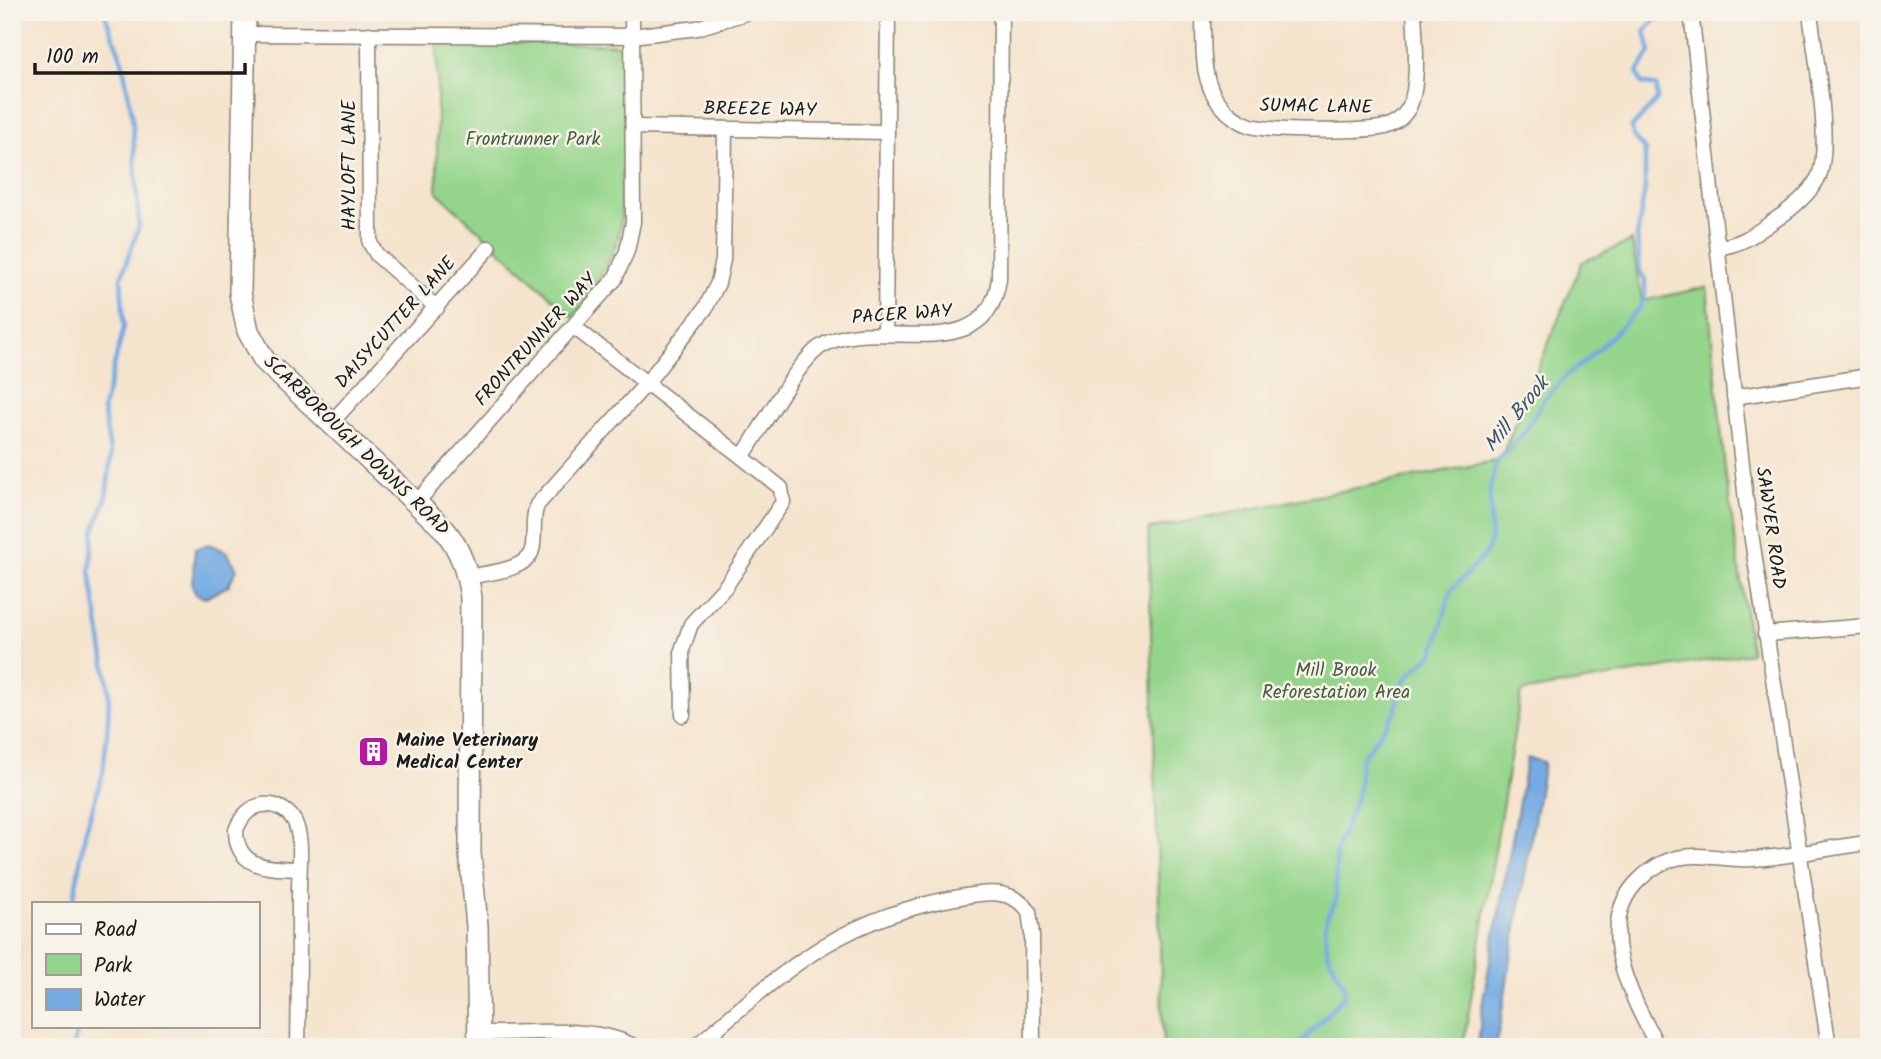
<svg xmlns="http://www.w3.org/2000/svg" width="1881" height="1059" viewBox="0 0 1881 1059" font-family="Kalam,sans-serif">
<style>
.green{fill:#95d58b;stroke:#587854;stroke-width:2}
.water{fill:#75aae2;stroke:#48637f;stroke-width:2}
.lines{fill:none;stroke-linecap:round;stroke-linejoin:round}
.stream{stroke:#75aae2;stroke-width:4.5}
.street-casing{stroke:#888074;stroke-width:17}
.secondary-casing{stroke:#888074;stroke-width:24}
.street{stroke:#fff;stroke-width:14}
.secondary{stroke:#fff;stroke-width:21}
.labels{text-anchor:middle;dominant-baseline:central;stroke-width:5;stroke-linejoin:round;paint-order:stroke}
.street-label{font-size:19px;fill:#1c1c1c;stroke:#f7f3e8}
.park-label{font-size:19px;fill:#465d43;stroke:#f7f3e8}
.poi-label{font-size:19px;font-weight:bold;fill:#1c1c1c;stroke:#f7f3e8;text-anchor:start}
.water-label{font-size:21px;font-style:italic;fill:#40556b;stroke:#f7f3e8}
</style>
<rect width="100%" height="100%" fill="#f7f3e8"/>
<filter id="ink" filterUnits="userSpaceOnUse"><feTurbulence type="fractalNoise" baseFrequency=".0143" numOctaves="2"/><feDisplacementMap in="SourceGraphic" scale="14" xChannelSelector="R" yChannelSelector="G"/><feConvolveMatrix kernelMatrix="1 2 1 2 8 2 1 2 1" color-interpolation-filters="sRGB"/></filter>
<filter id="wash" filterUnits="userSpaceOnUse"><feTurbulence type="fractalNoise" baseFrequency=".00686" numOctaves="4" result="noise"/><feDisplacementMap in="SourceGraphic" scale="28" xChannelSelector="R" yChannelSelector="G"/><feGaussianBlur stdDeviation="1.57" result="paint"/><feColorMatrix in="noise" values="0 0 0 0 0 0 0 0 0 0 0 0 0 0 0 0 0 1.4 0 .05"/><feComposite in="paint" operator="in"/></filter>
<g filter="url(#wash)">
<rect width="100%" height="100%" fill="#f5e4cd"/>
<!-- green -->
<g class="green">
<path d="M437,42L612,44L622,46L627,56V160C618,179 622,199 621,220C619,251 593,294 573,317L437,192Z"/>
<polygon points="1632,241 1642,301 1707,287 1725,469 1751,653 1521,692 1463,1047 1163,1047 1148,529 1500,460 1582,262"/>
</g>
<!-- water -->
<g class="water">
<polygon points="209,544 227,552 237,569 228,586 205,598 196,594 192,586 195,549"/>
<polygon points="1527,758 1544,762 1496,1047 1478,1047 1482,1006"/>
</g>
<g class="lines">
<!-- stream -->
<g class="stream">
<polyline points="73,903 85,833 103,773 108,723 109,690 90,571 94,531 106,498 111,457 103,409 124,327 121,278 139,227 132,114 122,60 104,12"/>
<polyline points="73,1047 78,1026"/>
<polyline points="1297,1047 1344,996 1345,987 1328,954 1325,929 1328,914 1336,901 1336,851 1358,793 1361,759 1395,713 1401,686 1410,674 1434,653 1451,590 1485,555 1491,540 1490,489 1496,462 1522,436 1543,401 1568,374 1587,360 1639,309 1645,295 1645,280 1640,271 1637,237 1645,188 1645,150 1633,136 1632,127 1657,100 1657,87 1642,83 1637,73 1650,52 1645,31 1662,12"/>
</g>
</g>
</g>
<g filter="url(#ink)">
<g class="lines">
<defs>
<g id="street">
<path d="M1203,12C1204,42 1199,81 1221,105C1228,114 1240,122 1251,126C1273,132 1363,132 1385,127C1393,125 1401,119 1406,112C1421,93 1415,36 1414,12"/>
<polyline points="1691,12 1746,500 1829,1047"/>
<polyline points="244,34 632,36 697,28 749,12"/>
<polyline points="369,34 370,243 377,255 437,308"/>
<polyline points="633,127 887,132"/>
<path d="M1719,247C1741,245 1755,234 1772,222C1789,211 1808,196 1818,178C1833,147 1814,49 1810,12"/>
<path d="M574,327L742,457C761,430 795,365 820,347C874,311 986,373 999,279L1001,12"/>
<polyline points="885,334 888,12"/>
<polyline points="1734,397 1869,376"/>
<polyline points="331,423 489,248"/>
<polyline points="417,502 615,279 627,251 633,222 632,12"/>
<path d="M467,577C485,573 527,571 532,550C536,535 531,521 537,505L645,385L705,309L718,283L723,260L725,129"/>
<polyline points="1765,634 1869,626"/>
<polyline points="683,715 682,650 691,624 725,587 783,502 781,488 742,457"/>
<path d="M479,1033C525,1034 596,1024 635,1047"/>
<path d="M298,1047C299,994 299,942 299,890C299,870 303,844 296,825C291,811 276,803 262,805C248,808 241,817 236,830C236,869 269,868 299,869"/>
<path d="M695,1047C786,970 838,918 960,897C986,892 1011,888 1029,911L1032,935L1033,1047"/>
<path d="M1658,1047C1633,999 1591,925 1640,879C1650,869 1663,861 1677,858C1701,852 1727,861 1752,859C1791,857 1830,847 1869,843"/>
</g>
<path id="secondary" d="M245,12L240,293L248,331L264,360L444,529C461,550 467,571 471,597L470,853L477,926L479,1047"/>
</defs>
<!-- street casing -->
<use href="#street" class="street-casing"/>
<!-- secondary casing -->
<use href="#secondary" class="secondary-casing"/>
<!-- street -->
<use href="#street" class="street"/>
<!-- secondary -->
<use href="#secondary" class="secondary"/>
</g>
</g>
<!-- icons -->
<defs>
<symbol id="building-square" viewBox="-11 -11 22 22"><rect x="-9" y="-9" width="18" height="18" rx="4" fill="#b5179e" stroke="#f7f3e8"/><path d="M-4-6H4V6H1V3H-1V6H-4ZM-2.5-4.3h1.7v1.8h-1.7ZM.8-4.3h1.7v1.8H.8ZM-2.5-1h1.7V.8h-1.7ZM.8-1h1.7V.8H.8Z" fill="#fff"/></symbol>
</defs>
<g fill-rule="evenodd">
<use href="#building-square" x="356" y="734" width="35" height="35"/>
</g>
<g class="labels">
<!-- street labels -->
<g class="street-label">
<text transform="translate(1316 107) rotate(1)">SUMAC LANE</text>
<text transform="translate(760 110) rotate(1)">BREEZE WAY</text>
<text transform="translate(350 165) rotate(-90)">HAYLOFT LANE</text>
<text transform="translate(902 315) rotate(-4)">PACER WAY</text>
<text transform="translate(396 323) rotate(-48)">DAISYCUTTER LANE</text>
<text transform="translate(536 340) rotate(-48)">FRONTRUNNER WAY</text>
<text transform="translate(356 446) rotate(44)">SCARBOROUGH DOWNS ROAD</text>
<text transform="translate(1770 528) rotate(82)">SAWYER ROAD</text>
</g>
<!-- park labels -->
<g class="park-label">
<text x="533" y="140">Frontrunner Park</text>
<text x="1336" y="671">Mill Brook<tspan x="1336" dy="22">Reforestation Area</tspan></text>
</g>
<!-- poi labels -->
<g class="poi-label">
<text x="396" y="741">Maine Veterinary<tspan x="396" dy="22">Medical Center</tspan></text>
</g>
<!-- water labels -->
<g class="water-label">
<text transform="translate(1517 415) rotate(-51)">Mill Brook</text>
</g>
</g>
<!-- margin -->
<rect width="1881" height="1059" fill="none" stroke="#f7f3e8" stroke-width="42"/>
<!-- legend -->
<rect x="32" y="902" width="228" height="126" fill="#f7f3e8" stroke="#9f9d96" stroke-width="2"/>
<rect x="46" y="924" width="35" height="10" fill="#ffffff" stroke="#9f9d96" stroke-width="2"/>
<text x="94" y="936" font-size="21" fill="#1c1c1c">Road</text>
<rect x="46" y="954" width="35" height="21" fill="#95d58b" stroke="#9f9d96" stroke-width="2"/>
<text x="94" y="972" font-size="21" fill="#1c1c1c">Park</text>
<rect x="46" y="989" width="35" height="21" fill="#75aae2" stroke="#9f9d96" stroke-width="2"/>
<text x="94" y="1006" font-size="21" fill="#1c1c1c">Water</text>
<!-- scale -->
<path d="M35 63v10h210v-10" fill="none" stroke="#1c1c1c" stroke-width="3.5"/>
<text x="46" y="63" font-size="21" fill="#1c1c1c" stroke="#f7f3e8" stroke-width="5" paint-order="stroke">100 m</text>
</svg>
